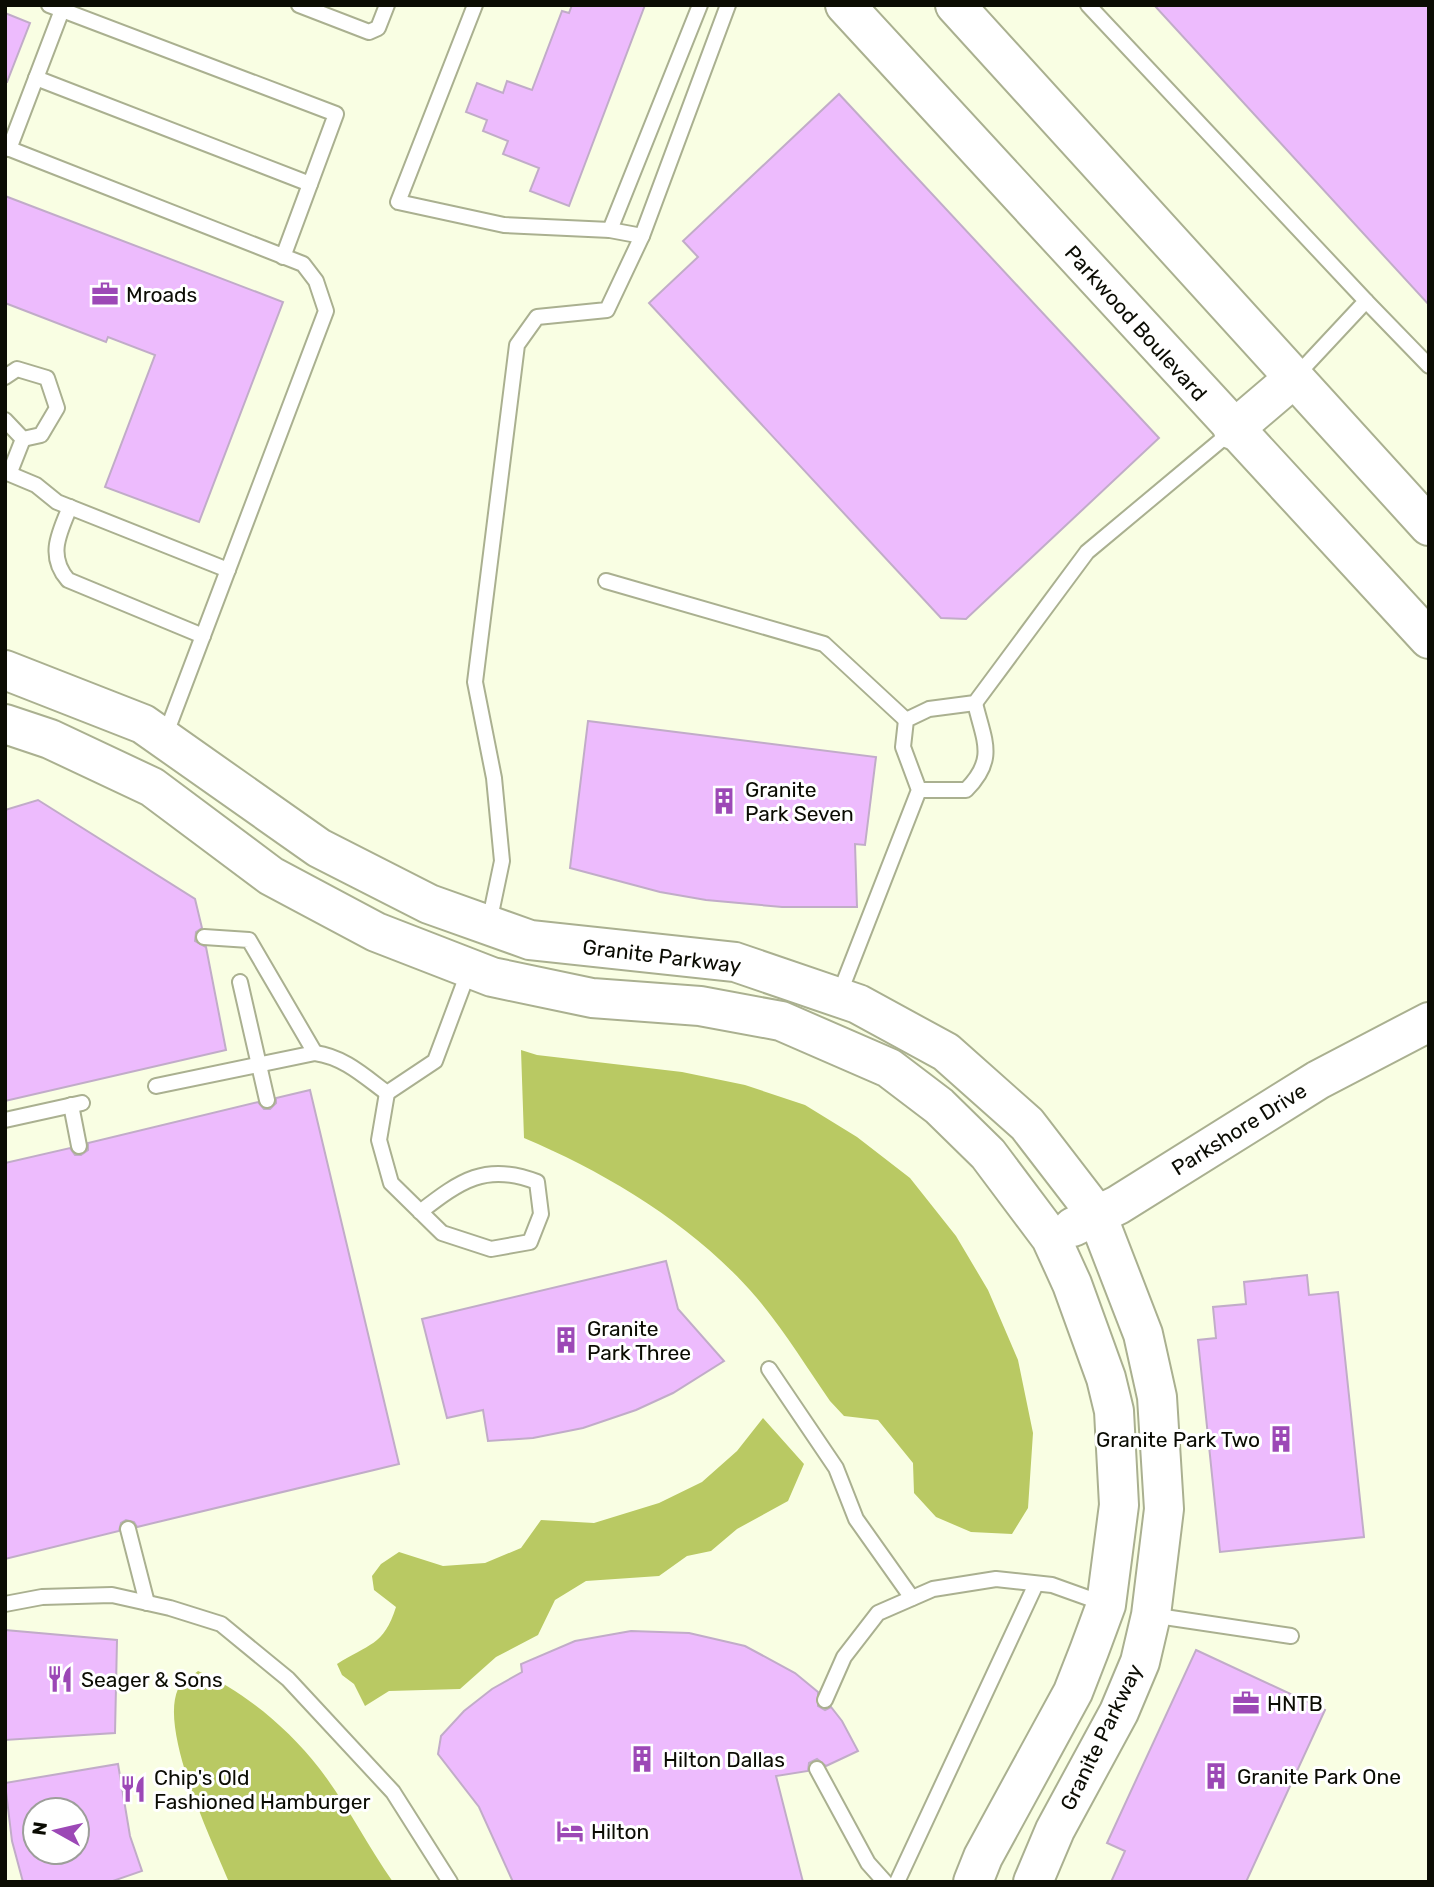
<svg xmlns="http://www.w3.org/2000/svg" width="1434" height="1887" viewBox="0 0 1434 1887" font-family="Rubik,sans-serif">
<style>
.water{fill:#b9c963}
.building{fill:#edbbfd;stroke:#c1acc8;stroke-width:2;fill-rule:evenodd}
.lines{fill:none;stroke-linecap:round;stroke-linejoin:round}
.lane-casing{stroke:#aab090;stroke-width:18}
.secondary-casing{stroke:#aab090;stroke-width:42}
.lane{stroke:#fff;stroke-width:14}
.secondary{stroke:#fff;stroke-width:38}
.labels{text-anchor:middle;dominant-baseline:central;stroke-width:6;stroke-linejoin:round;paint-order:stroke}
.poi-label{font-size:21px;fill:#0b0c03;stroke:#fff;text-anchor:start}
.street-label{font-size:21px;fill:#0b0c03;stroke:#fff}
</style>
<rect width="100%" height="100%" fill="#f9fee3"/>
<!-- water -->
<g class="water">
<path d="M521,1050L537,1055L682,1072L745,1085L805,1105L857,1137L910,1178L956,1236L988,1290L1018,1360L1033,1433L1028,1508L1012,1534L971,1532L936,1517L914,1493L913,1463L878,1420L844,1416L830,1401C806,1366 783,1329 756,1297C695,1226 609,1174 524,1138Z"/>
<path d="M763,1418L804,1464L788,1501L737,1529L711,1551L687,1556L659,1576L586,1581L555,1600L538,1635L496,1657L460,1689L389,1691L365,1706L354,1684L342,1675L337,1664C368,1644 384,1646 396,1607L374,1590L372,1576L381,1564L399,1552L443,1566L485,1563L521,1548L541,1520L594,1523L659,1503L702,1482L737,1451Z"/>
<path d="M198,1671C245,1692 288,1728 319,1768C347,1804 367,1845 393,1882H229C212,1841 159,1731 178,1689C181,1682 192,1676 198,1671Z"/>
</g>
<!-- building -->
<g class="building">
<polygon points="572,5 645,5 569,206 530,191 539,168 503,154 508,141 483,131 487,120 466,112 477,83 503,93 507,81 532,90 562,11 569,13"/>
<polygon points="1154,5 1429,5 1429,305"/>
<polygon points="5,13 30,23 7,82 5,82"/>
<polygon points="839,94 1159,438 966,619 941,618 649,303 698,257 683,241"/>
<polygon points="5,196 283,302 199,522 105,487 155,355 108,337 106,342 5,303"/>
<polygon points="588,721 876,757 865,845 855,844 857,907 782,907 706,900 660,892 570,868"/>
<polygon points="38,800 195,899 202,928 196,932 195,941 206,947 226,1050 5,1101 5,810"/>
<polygon points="310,1090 399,1464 137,1527 134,1522 126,1520 121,1523 119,1531 5,1559 5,1163 70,1148 75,1155 81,1155 88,1150 88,1143 258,1102 264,1109 270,1109 276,1103 276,1098"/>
<polygon points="666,1261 678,1309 724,1361 673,1393 636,1410 583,1428 533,1438 488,1441 483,1410 447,1418 422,1319"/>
<polygon points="1307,1275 1309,1295 1338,1292 1364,1537 1220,1552 1198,1340 1216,1338 1213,1307 1246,1304 1244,1282"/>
<polygon points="5,1630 117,1640 115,1733 5,1740"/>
<polygon points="631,1631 689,1633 745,1646 795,1673 818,1692 818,1706 825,1710 831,1707 842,1721 858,1751 826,1766 817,1759 809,1763 808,1771 776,1776 803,1882 513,1882 479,1807 438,1754 441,1736 464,1711 492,1689 522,1672 521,1664 575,1641"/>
<polygon points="1196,1650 1325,1710 1246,1882 1111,1882 1125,1851 1107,1843"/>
<path d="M118,1764L130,1836L142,1871L110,1882H23L12,1841L5,1783ZM35,1810H77V1852H35Z"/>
</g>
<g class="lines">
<defs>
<g id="lane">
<polyline points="49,5 336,114 283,257"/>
<polyline points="299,5 369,32 378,28 387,5"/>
<polyline points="475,5 398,202 504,225 610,230 642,236"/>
<polyline points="1088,5 1366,301 1295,377"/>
<polyline points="36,78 310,184"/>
<polyline points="5,147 303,264 316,281 326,311 165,736"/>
<polyline points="9,149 62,10"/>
<polyline points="610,230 700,5"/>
<polyline points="1366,301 1429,366"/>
<polyline points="5,377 17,369 47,378 57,408 41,435 23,439 5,420"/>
<polyline points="5,472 36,485 57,502 228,570"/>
<polyline points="10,472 23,439"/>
<path d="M70,507C59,533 47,556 68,580L203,636"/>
<polyline points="606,581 824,644 906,720"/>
<path d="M919,790H966C997,759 984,741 975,703"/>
<polyline points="489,923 502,861 494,778 475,682 517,345 537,317 607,310 642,236 728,5"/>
<polyline points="204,937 249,940 315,1053"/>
<polyline points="240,982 267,1100"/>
<polyline points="839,995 919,790 903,747 906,720 929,709 975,703 1087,552 1232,431"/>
<path d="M156,1086L315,1053C344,1057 364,1076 387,1093L435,1061L469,970"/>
<path d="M387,1093L379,1140L391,1183L442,1233L491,1249L530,1242L541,1214L537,1182C486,1162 460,1181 420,1212"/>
<polyline points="71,1105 79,1146"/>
<polyline points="5,1120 82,1103"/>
<polyline points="769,1369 836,1468 856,1519 912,1598"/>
<polyline points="128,1529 147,1603"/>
<polyline points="5,1604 42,1597 112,1595 170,1608 221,1624 288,1679 393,1792 450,1882"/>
<polyline points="1151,1615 1291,1636"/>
<polyline points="825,1700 844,1657 878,1613 933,1589 996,1579 1052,1585 1105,1604"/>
<polyline points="817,1769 868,1863 885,1882"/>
<polyline points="897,1882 1036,1584"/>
</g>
<g id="secondary">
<polyline points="845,5 1429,639"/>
<polyline points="955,5 1429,526"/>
<polyline points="1233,430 1294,378"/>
<polyline points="5,670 143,724 319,848 429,904 530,940 735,962 858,1004 946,1052 1027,1124 1097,1215 1143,1334 1157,1397 1164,1509 1151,1615 1140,1662 1119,1712 1055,1830 1033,1882"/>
<polyline points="5,724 50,739 152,787 271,876 376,932 492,977 592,998 700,1006 781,1021 889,1068 939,1106 988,1154 1051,1238 1072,1284 1106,1378 1114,1411 1119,1505 1106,1605 1089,1651 1073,1692 983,1857 973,1882"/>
<polyline points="1073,1227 1118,1205 1318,1080 1429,1022"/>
</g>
</defs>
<!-- lane casing -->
<use href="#lane" class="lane-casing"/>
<!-- secondary casing -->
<use href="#secondary" class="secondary-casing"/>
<!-- lane -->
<use href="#lane" class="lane"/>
<!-- secondary -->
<use href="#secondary" class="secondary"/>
</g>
<!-- icons -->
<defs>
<symbol id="office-bare" viewBox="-9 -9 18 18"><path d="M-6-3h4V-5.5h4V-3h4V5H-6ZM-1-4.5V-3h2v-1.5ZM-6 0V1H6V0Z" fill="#9c48b6" stroke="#fff" stroke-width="2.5" paint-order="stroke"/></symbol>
<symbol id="building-bare" viewBox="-9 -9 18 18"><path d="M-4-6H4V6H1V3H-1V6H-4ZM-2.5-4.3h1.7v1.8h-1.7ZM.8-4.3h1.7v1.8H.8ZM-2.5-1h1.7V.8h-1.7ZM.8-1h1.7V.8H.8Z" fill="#9c48b6" stroke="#fff" stroke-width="2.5" paint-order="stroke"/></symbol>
<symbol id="restaurant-bare" viewBox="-9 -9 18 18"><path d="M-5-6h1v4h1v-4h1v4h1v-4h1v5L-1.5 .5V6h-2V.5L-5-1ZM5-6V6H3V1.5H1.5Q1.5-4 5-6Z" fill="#9c48b6" stroke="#fff" stroke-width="2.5" paint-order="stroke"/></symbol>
<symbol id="hotel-bare" viewBox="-9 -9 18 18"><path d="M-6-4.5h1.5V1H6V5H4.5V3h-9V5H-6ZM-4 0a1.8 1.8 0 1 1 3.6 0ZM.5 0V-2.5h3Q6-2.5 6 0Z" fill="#9c48b6" stroke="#fff" stroke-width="2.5" paint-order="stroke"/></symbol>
</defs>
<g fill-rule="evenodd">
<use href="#office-bare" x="86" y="275" width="38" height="38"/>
<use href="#building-bare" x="705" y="782" width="38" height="38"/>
<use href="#building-bare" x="547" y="1321" width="38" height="38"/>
<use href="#building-bare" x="1262" y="1420" width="38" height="38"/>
<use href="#restaurant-bare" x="41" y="1660" width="38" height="38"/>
<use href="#office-bare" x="1227" y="1684" width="38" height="38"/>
<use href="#building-bare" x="623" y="1740" width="38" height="38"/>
<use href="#building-bare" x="1197" y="1757" width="38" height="38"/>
<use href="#restaurant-bare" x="114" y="1770" width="38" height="38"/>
<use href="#hotel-bare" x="551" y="1812" width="38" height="38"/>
</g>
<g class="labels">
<!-- poi labels -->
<g class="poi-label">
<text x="126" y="294">Mroads</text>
<text x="745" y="789">Granite<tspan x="745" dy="24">Park Seven</tspan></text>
<text x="587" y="1328">Granite<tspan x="587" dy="24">Park Three</tspan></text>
<text x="1260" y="1439" text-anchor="end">Granite Park Two</text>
<text x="81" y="1679">Seager &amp; Sons</text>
<text x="1267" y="1703">HNTB</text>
<text x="663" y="1759">Hilton Dallas</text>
<text x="1237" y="1776">Granite Park One</text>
<text x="154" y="1777">Chip's Old<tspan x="154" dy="24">Fashioned Hamburger</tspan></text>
<text x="591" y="1831">Hilton</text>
</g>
<!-- street labels -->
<g class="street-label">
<text transform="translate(1136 323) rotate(48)">Parkwood Boulevard</text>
<text transform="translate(662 956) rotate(7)">Granite Parkway</text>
<text transform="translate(1239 1129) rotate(-32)">Parkshore Drive</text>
<text transform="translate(1101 1737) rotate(-64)">Granite Parkway</text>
</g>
</g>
<!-- border -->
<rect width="1434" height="1887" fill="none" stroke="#0b0c03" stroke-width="14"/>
<!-- north arrow -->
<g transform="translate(56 1831) rotate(278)"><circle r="33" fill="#ffffff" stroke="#9d9e9a" stroke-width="2"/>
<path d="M0-5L12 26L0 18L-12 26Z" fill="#9c48b6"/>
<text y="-10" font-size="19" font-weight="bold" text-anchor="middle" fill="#0b0c03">N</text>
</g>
</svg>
